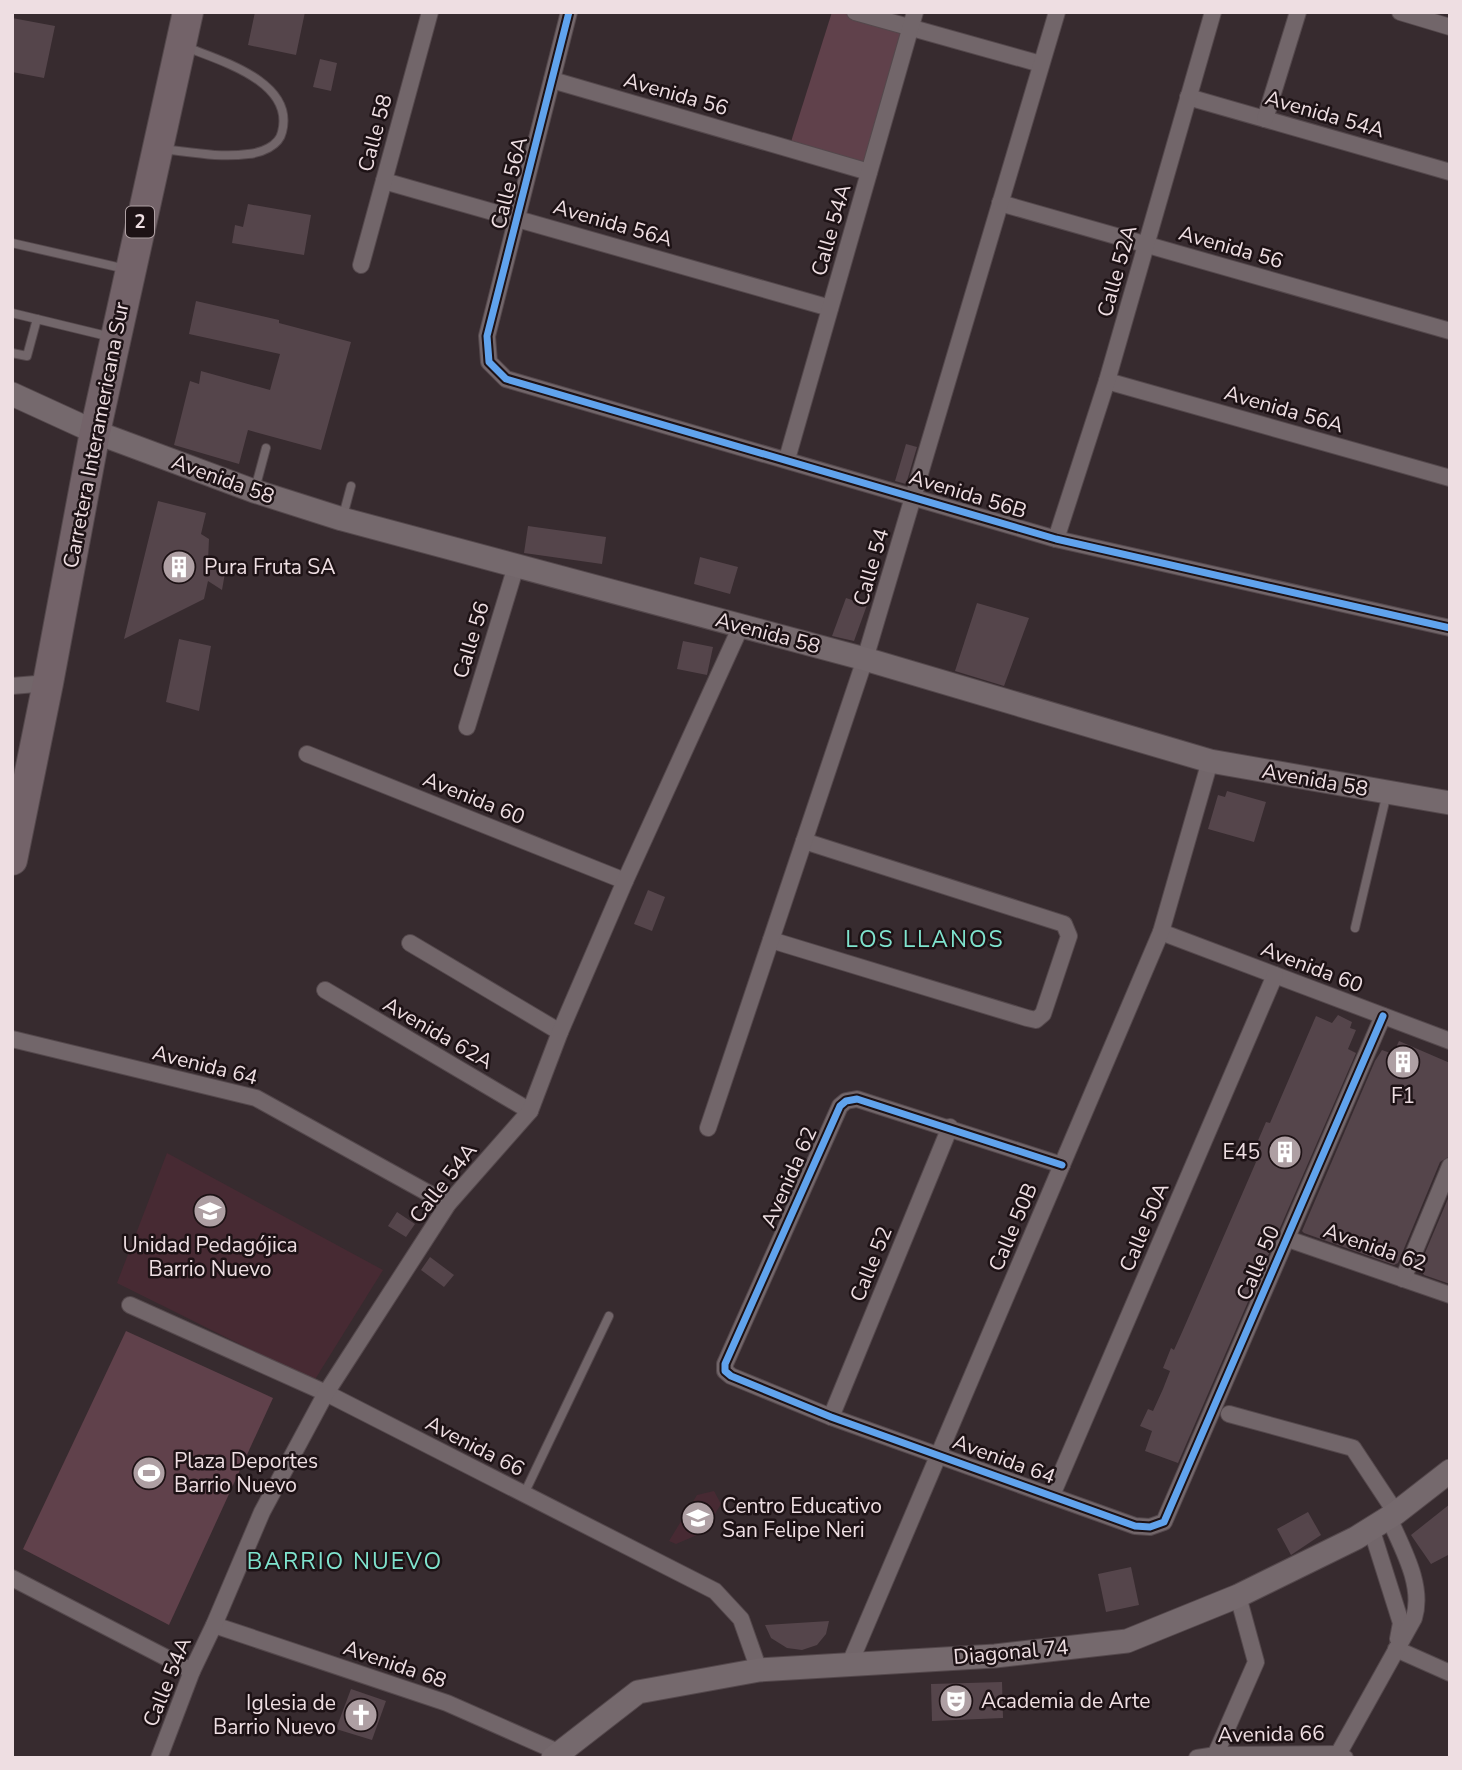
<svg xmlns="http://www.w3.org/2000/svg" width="1462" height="1770" viewBox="0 0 1462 1770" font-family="'Nunito Sans',sans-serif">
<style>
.built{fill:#472a33}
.green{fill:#60414b}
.building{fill:#55454b}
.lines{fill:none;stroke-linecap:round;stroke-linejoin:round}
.lane-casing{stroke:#54484c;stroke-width:10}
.street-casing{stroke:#54484c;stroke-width:18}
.secondary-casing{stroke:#54484c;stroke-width:25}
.highway-casing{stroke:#54484c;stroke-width:32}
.lane{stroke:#72666a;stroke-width:8}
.street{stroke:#72666a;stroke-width:16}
.secondary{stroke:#75696d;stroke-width:23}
.highway{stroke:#736369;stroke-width:30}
.cycleway-casing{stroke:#1d1215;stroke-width:11}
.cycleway{stroke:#60a3ed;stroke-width:7}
.labels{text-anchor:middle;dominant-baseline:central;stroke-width:5;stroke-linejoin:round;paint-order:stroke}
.shield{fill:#1d1215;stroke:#afa1a4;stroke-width:2}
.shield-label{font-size:19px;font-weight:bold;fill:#eedee2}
.street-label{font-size:21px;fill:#eedee2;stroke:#1d1215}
.poi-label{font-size:21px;fill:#eedee2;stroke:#1d1215;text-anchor:start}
.neighbourhood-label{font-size:23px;letter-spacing:2px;fill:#7fe3ce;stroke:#1d1215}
</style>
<rect width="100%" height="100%" fill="#372b2f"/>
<!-- built -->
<g class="built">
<polygon points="167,1153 383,1270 314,1381 117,1283"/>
<polygon points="714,1491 721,1504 704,1532 676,1544 669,1541 697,1495"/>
</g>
<!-- green -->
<g class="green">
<polygon points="832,12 855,12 911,28 869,172 789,148"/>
<polygon points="126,1331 273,1398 169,1625 23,1549"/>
</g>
<!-- building -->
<g class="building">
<polygon points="255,12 305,12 296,55 248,45"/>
<polygon points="12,18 55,26 44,78 12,72"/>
<polygon points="320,59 337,63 331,91 313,87"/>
<polygon points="248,204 311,215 304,255 232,243 235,225 243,227"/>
<polygon points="196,301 279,320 279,323 351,342 321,450 248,430 239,464 174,445 190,381 199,384 201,371 270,390 280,354 189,334"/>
<polygon points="906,444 917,447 906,484 895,481"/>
<polygon points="158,501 206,513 201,534 209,539 208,561 225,573 222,590 208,581 204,599 124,639"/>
<polygon points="528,526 606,537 602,564 524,553"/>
<polygon points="700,557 738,567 730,594 694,584"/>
<polygon points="846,598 867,605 854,641 832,636"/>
<polygon points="977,603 1029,618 1004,686 955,671"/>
<polygon points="179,639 211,646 199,711 166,702"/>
<polygon points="683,641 713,647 707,675 677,669"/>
<polygon points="1227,791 1266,802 1254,842 1208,829 1218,795 1225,797"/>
<polygon points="648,890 665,897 652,931 634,924"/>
<polygon points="1338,1015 1352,1022 1350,1028 1356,1030 1348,1049 1356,1053 1178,1463 1145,1451 1152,1431 1140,1426 1148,1409 1153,1411 1163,1389 1170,1371 1163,1368 1171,1348 1174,1350 1183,1330 1256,1162 1250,1159 1266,1122 1270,1123 1316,1016 1332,1023"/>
<polygon points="1399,1041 1450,1063 1450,1156 1440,1162 1398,1263 1394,1265 1304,1233 1302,1231 1375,1061 1382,1050 1393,1054"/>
<polygon points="1450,1194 1450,1284 1424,1275 1419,1267"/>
<polygon points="397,1212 415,1224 406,1237 388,1226"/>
<polygon points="430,1257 454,1275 444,1287 421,1270"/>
<polygon points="1450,1504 1450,1554 1431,1564 1411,1535"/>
<polygon points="1308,1512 1321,1535 1291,1555 1277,1529"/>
<polygon points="1131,1567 1139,1605 1106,1612 1098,1574"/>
<polygon points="829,1621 826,1634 817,1645 802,1650 787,1648 771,1638 765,1625"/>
<polygon points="1002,1682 1003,1718 932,1721 931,1684"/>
<polygon points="351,1689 386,1701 372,1740 336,1729"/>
</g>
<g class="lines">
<defs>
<g id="lane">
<path d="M162,149C190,152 220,158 248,154C261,153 279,146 282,132C295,82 221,61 186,47"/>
<polyline points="12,243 126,269"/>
<polyline points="12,313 111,337"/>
<polyline points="12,353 27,356 37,319"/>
<polyline points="255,489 266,448"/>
<polyline points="343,516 351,486"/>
<polyline points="1355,928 1387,793"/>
<polyline points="524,1494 609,1316"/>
</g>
<g id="street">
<polyline points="569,12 487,336 489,362 506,379 1056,539 1450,628"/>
<polyline points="855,12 1041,64"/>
<polyline points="1400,12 1450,27"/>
<polyline points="552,80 869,172"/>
<polyline points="1188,97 1450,172"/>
<polyline points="1265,119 1298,12"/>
<polyline points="384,181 830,308"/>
<polyline points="1000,203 1450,331"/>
<polyline points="361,265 430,12"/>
<polyline points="1107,381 1450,478"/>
<polyline points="787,459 915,12"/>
<polyline points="1056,539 1107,381 1213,12"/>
<polyline points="12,686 48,683"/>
<polyline points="467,727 516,566"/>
<polyline points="307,754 625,881"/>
<polyline points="1161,932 1450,1041"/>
<polyline points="771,940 1027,1018 1036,1020 1043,1014 1069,936 1064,924 804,841"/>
<polyline points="410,943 560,1032"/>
<polyline points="325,990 530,1111"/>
<polyline points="12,1039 256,1098 448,1204"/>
<polyline points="708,1128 865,659 1057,12"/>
<polyline points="1062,1165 857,1099 846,1101 840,1106 725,1364 725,1371 731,1376 831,1417 1135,1526 1150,1527 1164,1522 1383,1016"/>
<polyline points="1288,1239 1450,1295"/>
<polyline points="1403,1279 1450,1166"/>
<polyline points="130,1305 326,1393 715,1591 741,1619 759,1670"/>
<polyline points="1229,1414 1353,1448 1396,1513"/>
<polyline points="831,1417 950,1127"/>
<polyline points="1052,1495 1275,975"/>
<polyline points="1371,1528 1401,1623 1398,1639"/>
<polyline points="12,1578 192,1671"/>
<polyline points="214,1625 447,1703 558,1752"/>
<polyline points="1396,1649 1450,1673"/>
<polyline points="850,1663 1161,932 1210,761"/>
<polyline points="159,1758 192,1671 214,1625 262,1512 326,1393 448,1204 530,1111 560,1032 625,881 741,626"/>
<polyline points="1197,1758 1216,1755 1338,1754 1345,1758"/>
<polyline points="1214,1758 1256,1662 1238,1596"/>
<path d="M1336,1758L1414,1618C1424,1585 1402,1548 1389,1518"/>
</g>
<g id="secondary">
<polyline points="12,394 95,432 254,491 342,519 865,659 1210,761 1450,803"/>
<polyline points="553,1758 638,1692 759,1670 995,1656 1127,1641 1238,1596 1356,1538 1396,1513 1450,1471"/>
</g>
<polyline id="highway" points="12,860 48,683 95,432 188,12"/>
</defs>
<!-- lane casing -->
<use href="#lane" class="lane-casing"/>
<!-- street casing -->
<use href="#street" class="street-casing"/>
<!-- secondary casing -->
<use href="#secondary" class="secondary-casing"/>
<!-- highway casing -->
<use href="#highway" class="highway-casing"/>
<!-- lane -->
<use href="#lane" class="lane"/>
<!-- street -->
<use href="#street" class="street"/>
<!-- secondary -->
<use href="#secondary" class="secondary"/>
<!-- highway -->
<use href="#highway" class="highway"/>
<defs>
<g id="cycleway">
<polyline points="569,12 487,336 489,362 506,379 1056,539 1450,628"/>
<polyline points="1062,1165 857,1099 846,1101 840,1106 725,1364 725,1371 731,1376 831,1417 1135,1526 1150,1527 1164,1522 1383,1016"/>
</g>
</defs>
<!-- cycleway casing -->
<use href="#cycleway" class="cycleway-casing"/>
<!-- cycleway -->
<use href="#cycleway" class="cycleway"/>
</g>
<!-- icons -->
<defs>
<symbol id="building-disc" viewBox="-11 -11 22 22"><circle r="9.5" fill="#ae9fa3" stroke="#1d1215"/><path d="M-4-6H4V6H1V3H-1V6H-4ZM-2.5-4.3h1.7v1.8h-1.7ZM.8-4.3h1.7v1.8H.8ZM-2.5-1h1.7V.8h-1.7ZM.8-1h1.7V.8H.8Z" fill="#fff"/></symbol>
<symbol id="school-disc" viewBox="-11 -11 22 22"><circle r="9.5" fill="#ae9fa3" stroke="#1d1215"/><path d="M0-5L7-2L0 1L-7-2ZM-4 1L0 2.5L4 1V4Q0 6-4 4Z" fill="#fff"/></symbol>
<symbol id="stadium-disc" viewBox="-11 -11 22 22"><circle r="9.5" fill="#ae9fa3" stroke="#1d1215"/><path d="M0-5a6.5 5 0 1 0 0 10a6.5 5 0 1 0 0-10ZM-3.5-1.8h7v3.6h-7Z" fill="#fff"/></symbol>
<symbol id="theatre-disc" viewBox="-11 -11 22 22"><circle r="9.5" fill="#ae9fa3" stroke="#1d1215"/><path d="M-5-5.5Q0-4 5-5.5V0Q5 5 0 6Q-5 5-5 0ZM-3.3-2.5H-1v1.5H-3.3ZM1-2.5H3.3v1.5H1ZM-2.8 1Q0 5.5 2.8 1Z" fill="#fff"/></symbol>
<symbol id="church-disc" viewBox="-11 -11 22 22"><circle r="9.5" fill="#ae9fa3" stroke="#1d1215"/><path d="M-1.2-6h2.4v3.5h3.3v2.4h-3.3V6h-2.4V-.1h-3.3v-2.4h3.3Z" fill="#fff"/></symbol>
</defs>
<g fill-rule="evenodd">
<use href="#building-disc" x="160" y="548" width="38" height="38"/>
<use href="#building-disc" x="1384" y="1043" width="38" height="38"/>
<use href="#building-disc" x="1266" y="1133" width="38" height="38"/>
<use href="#school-disc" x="191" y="1192" width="38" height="38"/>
<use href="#stadium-disc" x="130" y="1454" width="38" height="38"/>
<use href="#school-disc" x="679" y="1499" width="38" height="38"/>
<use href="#theatre-disc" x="937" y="1682" width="38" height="38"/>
<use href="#church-disc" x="342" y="1696" width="38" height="38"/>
</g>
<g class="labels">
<!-- shield labels -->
<rect class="shield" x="126" y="206.5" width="28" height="31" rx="5"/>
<g class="shield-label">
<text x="140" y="222">2</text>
</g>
<!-- street labels -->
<g class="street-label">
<text transform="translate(676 94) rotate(16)">Avenida 56</text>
<text transform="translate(1325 114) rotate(16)">Avenida 54A</text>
<text transform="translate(375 133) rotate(-75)">Calle 58</text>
<text transform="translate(509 183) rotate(-76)">Calle 56A</text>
<text transform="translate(613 223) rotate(16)">Avenida 56A</text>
<text transform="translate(831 230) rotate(-74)">Calle 54A</text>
<text transform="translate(1231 247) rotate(16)">Avenida 56</text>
<text transform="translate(1117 271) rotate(-74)">Calle 52A</text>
<text transform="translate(1284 409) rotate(16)">Avenida 56A</text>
<text transform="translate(96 435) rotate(-79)">Carretera Interamericana Sur</text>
<text transform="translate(223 479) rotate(20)">Avenida 58</text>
<text transform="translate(968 494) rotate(17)">Avenida 56B</text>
<text transform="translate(871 567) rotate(-74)">Calle 54</text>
<text transform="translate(768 633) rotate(15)">Avenida 58</text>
<text transform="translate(471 640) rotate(-73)">Calle 56</text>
<text transform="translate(1315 780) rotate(10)">Avenida 58</text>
<text transform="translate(474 798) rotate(22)">Avenida 60</text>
<text transform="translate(1312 967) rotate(21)">Avenida 60</text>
<text transform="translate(438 1033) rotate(30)">Avenida 62A</text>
<text transform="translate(205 1065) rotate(14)">Avenida 64</text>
<text transform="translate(789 1177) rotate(-66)">Avenida 62</text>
<text transform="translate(443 1183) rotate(-52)">Calle 54A</text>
<text transform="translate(1013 1227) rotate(-67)">Calle 50B</text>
<text transform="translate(1144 1227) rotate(-67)">Calle 50A</text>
<text transform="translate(1375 1247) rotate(19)">Avenida 62</text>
<text transform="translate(1258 1263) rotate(-67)">Calle 50</text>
<text transform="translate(871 1264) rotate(-68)">Calle 52</text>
<text transform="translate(475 1446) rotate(27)">Avenida 66</text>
<text transform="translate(1004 1459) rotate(20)">Avenida 64</text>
<text transform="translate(1011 1652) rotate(-5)">Diagonal 74</text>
<text transform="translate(395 1664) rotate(19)">Avenida 68</text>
<text transform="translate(167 1682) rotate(-68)">Calle 54A</text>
<text transform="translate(1271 1734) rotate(-1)">Avenida 66</text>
</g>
<!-- poi labels -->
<g class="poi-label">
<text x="204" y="567">Pura Fruta SA</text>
<text x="1403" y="1096" text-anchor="middle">F1</text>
<text x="1260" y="1152" text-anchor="end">E45</text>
<text x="210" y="1245" text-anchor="middle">Unidad Pedagójica<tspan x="210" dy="24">Barrio Nuevo</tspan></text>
<text x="174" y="1461">Plaza Deportes<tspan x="174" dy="24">Barrio Nuevo</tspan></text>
<text x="722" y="1506">Centro Educativo<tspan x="722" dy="24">San Felipe Neri</tspan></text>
<text x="981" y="1701">Academia de Arte</text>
<text x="336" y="1703" text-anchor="end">Iglesia de<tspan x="336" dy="24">Barrio Nuevo</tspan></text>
</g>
<!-- neighbourhood labels -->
<g class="neighbourhood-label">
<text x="925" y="939">LOS LLANOS</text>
<text x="345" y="1561">BARRIO NUEVO</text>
</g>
</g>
<!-- border -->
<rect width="1462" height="1770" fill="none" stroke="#eedee2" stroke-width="28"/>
</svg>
